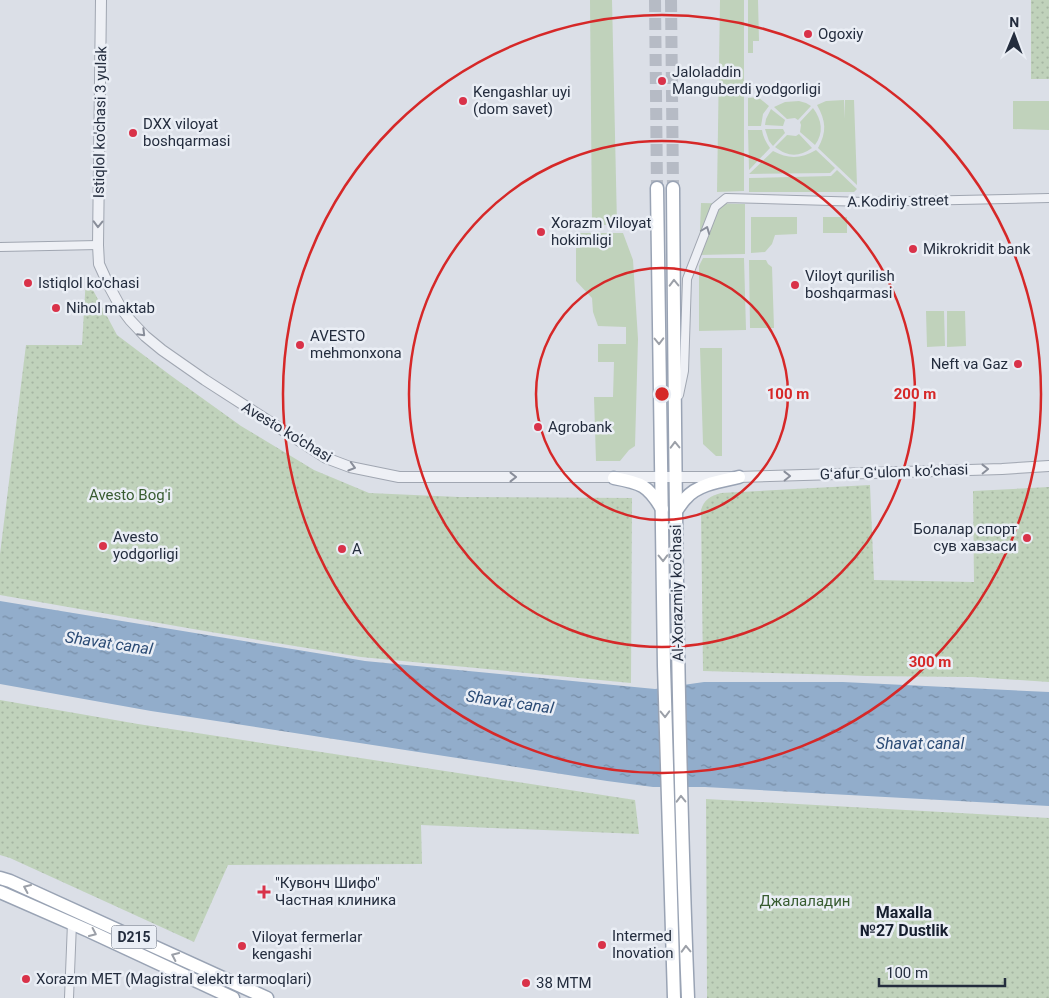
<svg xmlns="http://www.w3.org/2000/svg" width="1049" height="998" viewBox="0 0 1049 998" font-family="Roboto,sans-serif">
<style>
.grass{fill:#c0d2bb}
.park{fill:url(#park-dots)}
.water{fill:url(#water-ripples)}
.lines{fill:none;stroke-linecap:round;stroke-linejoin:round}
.primary-tunnel{stroke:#b6bbc5;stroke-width:12;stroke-dasharray:12 6;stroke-linecap:butt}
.minor-casing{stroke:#a0a6b1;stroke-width:10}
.tertiary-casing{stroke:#a0a6b1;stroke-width:12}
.primary-casing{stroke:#99a3b4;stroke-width:15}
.minor{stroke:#eef0f5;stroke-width:8}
.tertiary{stroke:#eef0f5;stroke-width:10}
.primary{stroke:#fff;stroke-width:12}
.oneway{stroke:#898e9a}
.oneway2{stroke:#9ca0a8}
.ring{fill:none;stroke:#d62828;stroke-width:2.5}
.poi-dot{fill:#d93249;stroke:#eaeef5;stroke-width:2}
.labels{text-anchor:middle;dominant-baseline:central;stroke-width:5;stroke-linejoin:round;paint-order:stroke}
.shield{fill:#eaeef5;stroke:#5f6775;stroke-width:1}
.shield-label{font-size:14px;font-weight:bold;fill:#242d3e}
.poi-label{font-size:15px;fill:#242d3e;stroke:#eaeef5;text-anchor:start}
.street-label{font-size:15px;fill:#242d3e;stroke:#eaeef5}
.park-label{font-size:15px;fill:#375b30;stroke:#eaeef5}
.water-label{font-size:16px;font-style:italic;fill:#2b4b75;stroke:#eaeef5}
.neighbourhood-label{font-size:16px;font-weight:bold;fill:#161e2e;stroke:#eaeef5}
.centre{fill:#d62828;stroke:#eaeef5;stroke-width:2.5}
.ring-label{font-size:15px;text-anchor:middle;font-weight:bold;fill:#d62828;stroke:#eaeef5;stroke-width:5;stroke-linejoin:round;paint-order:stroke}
</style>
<defs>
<pattern id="park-dots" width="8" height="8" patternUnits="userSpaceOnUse" patternTransform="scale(1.25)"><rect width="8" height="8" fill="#c0d2bb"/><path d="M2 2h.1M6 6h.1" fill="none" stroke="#a5b5a2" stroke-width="1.8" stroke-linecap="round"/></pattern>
<pattern id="water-ripples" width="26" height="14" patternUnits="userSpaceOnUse" patternTransform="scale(1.25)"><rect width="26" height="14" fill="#92adcb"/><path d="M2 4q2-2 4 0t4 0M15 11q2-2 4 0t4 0" fill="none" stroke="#778da6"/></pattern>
</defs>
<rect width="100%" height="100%" fill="#dbdfe7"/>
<!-- grass -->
<g class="grass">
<polygon points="590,0 612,0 617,225 592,225"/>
<polygon points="720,0 744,0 744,191 717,192"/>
<polygon points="748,0 758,0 759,41 753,41 753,53 748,53"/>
<polygon points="758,97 769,106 763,114 761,126 748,126 748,98"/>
<path d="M844,100L845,119V100H854L857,185L818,148C827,132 826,121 817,105L826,101Z"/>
<polygon points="799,101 806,103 811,106 798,120 795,118 787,119 774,107 785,102"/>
<polygon points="1013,101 1049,101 1049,130 1013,129"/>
<path d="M813,108C822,120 824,133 815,145L800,132L801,125L800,122Z"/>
<polygon points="771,109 785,120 783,126 765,125 766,119"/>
<polygon points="765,129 783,129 785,133 773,146 769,141"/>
<path d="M748,130H762C763,137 766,142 770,148L749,170Z"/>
<path d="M799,134L812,148C799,157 788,157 775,147L787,135L796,136Z"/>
<path d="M816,150L835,168L830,173L749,174L773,151C788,159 801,159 816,150Z"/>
<polygon points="837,170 857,189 854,192 749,192 749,178 831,176"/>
<polygon points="701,203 745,204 745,254 699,255"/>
<polygon points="751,217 797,217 797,234 775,235 772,244 765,252 751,253"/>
<rect x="823" y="217" width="24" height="16"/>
<polygon points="580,233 623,233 633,260 638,339 635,446 629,450 620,461 596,461 594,397 613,397 614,362 598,362 598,344 626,344 626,327 598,326 593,312 592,298 576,281 576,248 580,248"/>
<polygon points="703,258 744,258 746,330 699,331 699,266"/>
<polygon points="749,260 766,260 768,264 772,267 774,328 750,328"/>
<polygon points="926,311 944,311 945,346 927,347"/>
<polygon points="947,311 965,311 966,346 947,347"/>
<polygon points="700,348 722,348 722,456 716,456 703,444"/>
</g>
<!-- park -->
<g class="park">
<rect x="1031" y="0" width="18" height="79"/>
<polygon points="86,277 117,335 170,375 241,426 314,470 369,493 459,497 632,498 631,683 361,657 193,629 0,595 0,554 26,345 82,345"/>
<path d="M870,485L874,580L974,582L973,491L1049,487V682L972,677L866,676L843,675L703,671L701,510C704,500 710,496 721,493Z"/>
<polygon points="0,700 138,724 635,800 639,834 421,825 422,864 228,865 194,942 10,858 0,855"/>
<polygon points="706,799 1049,818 1049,998 707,998"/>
</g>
<!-- water -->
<polygon class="water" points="0,601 365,661 655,689 704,682 843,682 1049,692 1049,806 705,787 653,787 607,781 151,711 0,684"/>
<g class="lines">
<!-- primary-tunnel -->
<g class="primary-tunnel">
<polyline points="655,0 657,188"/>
<polyline points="671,0 673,188"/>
</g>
<defs>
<g id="minor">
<polyline points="0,247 98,245"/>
<polyline points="679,395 684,371 687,279 715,207 726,198 865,202 1049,198"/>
<polyline points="69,998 72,923"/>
</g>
<polyline id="tertiary" points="101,0 98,245 99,264 109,286 121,308 130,320 145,336 162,350 205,380 326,458 350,467 399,477 739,477 1002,469 1049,466"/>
<g id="primary">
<polyline points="657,188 664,666 674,998"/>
<path d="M673,188C675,458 677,728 688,998"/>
<path d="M614,478C641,483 648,485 662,509"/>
<path d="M676,511C679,507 682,502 686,498C698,484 721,481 739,477"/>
<polyline points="0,878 10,881 267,998"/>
<polyline points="0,892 89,931 233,998"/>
</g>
</defs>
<!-- minor casing -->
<use href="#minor" class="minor-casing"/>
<!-- tertiary casing -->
<use href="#tertiary" class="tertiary-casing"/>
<!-- primary casing -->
<use href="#primary" class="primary-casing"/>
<!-- minor -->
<use href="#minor" class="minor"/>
<!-- tertiary -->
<use href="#tertiary" class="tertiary"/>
<!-- primary -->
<use href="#primary" class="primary"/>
</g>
<!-- one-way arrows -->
<defs><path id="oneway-chevron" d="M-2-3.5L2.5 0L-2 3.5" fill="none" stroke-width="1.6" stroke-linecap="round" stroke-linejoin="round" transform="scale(1.25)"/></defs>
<g class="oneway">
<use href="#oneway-chevron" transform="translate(98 224) rotate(91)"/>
<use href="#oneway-chevron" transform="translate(706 230) rotate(-69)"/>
<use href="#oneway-chevron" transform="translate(142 333) rotate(45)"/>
<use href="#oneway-chevron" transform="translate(352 467) rotate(16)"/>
<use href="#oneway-chevron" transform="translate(985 469) rotate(-1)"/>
<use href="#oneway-chevron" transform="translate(787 476) rotate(-1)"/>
<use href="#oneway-chevron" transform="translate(513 477)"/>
</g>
<g class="oneway2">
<use href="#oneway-chevron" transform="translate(674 283) rotate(-91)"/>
<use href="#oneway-chevron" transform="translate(659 341) rotate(89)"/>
<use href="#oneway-chevron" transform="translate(675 445) rotate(-91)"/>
<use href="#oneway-chevron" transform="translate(663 558) rotate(89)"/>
<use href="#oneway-chevron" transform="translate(665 714) rotate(89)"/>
<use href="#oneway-chevron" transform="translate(681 799) rotate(-91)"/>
<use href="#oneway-chevron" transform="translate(27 888) rotate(-156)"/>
<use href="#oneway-chevron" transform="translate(93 933) rotate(25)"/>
<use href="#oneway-chevron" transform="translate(686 949) rotate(-92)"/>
<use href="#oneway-chevron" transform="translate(175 956) rotate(-155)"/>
</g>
<!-- distance rings -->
<g class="ring">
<circle cx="662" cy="394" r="126"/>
<circle cx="662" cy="394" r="253"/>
<circle cx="662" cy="394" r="379"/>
</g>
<!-- markers -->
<g class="poi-dot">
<circle cx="808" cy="34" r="5"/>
<circle cx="662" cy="81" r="5"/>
<circle cx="463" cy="101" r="5"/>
<circle cx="133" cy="133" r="5"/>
<circle cx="541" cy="232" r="5"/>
<circle cx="913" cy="249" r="5"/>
<circle cx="28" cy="283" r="5"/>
<circle cx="795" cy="285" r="5"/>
<circle cx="56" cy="308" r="5"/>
<circle cx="300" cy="345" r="5"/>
<circle cx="1018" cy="364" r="5"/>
<circle cx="538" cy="427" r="5"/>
<circle cx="1027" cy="538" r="5"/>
<circle cx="103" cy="546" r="5"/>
<circle cx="342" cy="549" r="5"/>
<path d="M261.5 884.5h5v5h5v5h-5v5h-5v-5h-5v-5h5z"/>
<circle cx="602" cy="945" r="5"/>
<circle cx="242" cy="946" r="5"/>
<circle cx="26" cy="979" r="5"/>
<circle cx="526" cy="983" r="5"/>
</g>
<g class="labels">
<!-- shield labels -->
<rect class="shield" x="111.5" y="925.5" width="45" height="23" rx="4"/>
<g class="shield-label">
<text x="134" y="937">D215</text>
</g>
<!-- poi labels -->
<g class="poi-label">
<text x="818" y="34">Ogoxiy</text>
<text x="672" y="72">Jaloladdin<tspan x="672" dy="17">Manguberdi yodgorligi</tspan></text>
<text x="473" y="92">Kengashlar uyi<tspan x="473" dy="17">(dom savet)</tspan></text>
<text x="143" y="124">DXX viloyat<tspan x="143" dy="17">boshqarmasi</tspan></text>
<text x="551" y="223">Xorazm Viloyat<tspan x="551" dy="17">hokimligi</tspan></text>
<text x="923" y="249">Mikrokridit bank</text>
<text x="805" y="276">Viloyt qurilish<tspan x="805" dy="17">boshqarmasi</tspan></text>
<text x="38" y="283">Istiqlol ko'chasi</text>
<text x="66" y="308">Nihol maktab</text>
<text x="310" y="336">AVESTO<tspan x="310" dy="17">mehmonxona</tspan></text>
<text x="1008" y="364" text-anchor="end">Neft va Gaz</text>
<text x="548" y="427">Agrobank</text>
<text x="1017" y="529" text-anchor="end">Болалар спорт<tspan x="1017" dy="17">сув хавзаси</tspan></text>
<text x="113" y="537">Avesto<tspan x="113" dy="17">yodgorligi</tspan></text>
<text x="352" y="549">A</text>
<text x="275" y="883">"Кувонч Шифо"<tspan x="275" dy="17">Частная клиника</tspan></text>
<text x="612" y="936">Intermed<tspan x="612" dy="17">Inovation</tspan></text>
<text x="252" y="937">Viloyat fermerlar<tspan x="252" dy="17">kengashi</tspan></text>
<text x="36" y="979">Xorazm MET (Magistral elektr tarmoqlari)</text>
<text x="536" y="983">38 MTM</text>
</g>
<!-- street labels -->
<g class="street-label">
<text transform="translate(100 122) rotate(-89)">Istiqlol ko'chasi 3 yulak</text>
<text transform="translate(898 201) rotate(-1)">A.Kodiriy street</text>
<text transform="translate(287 432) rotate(31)">Avesto ko'chasi</text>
<text transform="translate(894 472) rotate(-2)">Gʻafur Gʻulom ko’chasi</text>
<text transform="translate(677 593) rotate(-91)">Al-Xorazmiy ko’chasi</text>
</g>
<!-- park labels -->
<g class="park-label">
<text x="130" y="495">Avesto Bog'i</text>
<text x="805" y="901">Джалаладин</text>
</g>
<!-- water labels -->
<g class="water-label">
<text transform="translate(109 643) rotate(8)">Shavat canal</text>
<text transform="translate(510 702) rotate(8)">Shavat canal</text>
<text x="920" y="743">Shavat canal</text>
</g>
<!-- neighbourhood labels -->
<g class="neighbourhood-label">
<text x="904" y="912">Maxalla<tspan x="904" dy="18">№27 Dustlik</tspan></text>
</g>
</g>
<circle cx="662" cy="394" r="8" class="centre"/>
<g class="ring-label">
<text x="788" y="399">100 m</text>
<text x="915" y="399">200 m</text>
<text x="930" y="667">300 m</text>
</g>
<!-- north arrow -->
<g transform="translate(1014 35) rotate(1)" stroke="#eaeef5" stroke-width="4" paint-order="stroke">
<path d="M0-4L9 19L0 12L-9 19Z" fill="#242d3e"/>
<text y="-8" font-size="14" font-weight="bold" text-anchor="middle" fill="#242d3e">N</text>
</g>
<!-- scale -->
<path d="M879 978v8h126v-8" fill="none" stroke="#242d3e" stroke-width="2.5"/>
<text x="886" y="978" font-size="15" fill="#242d3e" stroke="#eaeef5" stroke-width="4" paint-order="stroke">100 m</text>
</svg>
